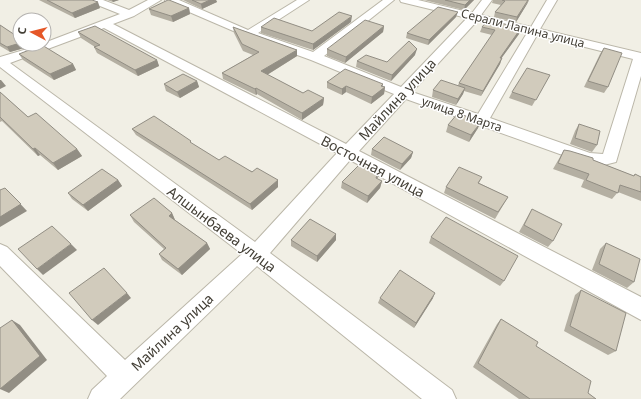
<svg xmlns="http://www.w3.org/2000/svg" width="641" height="399" viewBox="0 0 641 399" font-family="'Noto Sans',sans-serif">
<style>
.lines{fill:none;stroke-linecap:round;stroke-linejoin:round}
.street-casing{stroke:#bbb7a9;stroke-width:2}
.street{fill:#fff;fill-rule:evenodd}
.wall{fill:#b4afa2}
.shaded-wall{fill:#928e84}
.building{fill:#d1cbbc;stroke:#928e84}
.labels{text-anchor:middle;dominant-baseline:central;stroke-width:3;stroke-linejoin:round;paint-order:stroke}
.far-street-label{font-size:12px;fill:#433f36;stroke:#fff}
.street-label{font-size:14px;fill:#433f36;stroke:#fff}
</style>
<rect width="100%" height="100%" fill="#f1efe5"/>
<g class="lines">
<defs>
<path id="street" d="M89,0H103L129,10L148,0H161L134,16L113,24L346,144L394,94L311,60L245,36L166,2L165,0H179L248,30L297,0H309L258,33L313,52L383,0H394L324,56L401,87L467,18L401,2L400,0H418L472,13L482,0H492L481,15L531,27L547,0H557L540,29L641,53V76L616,162L600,166L582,162L406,99L359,151L641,297V320L350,160L270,253L452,390L456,399H422L257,266L120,399H88L92,390L107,376L0,266V244L7,247L125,360L242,254L0,67V57L44,44V43L120,14L90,2ZM477,21L527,33L478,114L412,92ZM104,28L337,153L255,242L10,63ZM537,35L633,59L603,154L590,153L490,118Z"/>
</defs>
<!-- street casing -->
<use href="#street" class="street-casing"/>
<!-- street -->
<use href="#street" class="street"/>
</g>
<!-- wall -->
<g class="wall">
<polygon points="39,0 92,0 100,8 75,18"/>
<polygon points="107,0 119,0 113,2"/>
<polygon points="183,0 216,0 217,2 202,9"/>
<polygon points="424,0 474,0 464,10"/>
<polygon points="493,0 529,0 527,4 516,22 494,17 495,12 501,5 492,3"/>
<polygon points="189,8 190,14 173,22 151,15 149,9"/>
<polygon points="456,17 428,45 406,38 407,33"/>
<polygon points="351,22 313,50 261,33 261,27 312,31"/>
<polygon points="0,25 15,35 35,45 10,52 0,46"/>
<polygon points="384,26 383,32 345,63 327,56 327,49"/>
<polygon points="233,27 297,50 297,56 267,75 303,93 324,98 323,105 302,120 257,94 256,95 223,79 222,73 253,55 243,51 234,33"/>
<polygon points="482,27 519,34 501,58 502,58 500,64 481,96 464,91 463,94 456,105 432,97 433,90 458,85 459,83 492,35 480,32"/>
<polygon points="78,32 157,60 159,66 138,76 97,53 94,47 95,47 81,38"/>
<polygon points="604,48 608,87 604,93 584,87 600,54"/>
<polygon points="19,54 73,64 76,70 54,80 23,60"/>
<polygon points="415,55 391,81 356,67 357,61 387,62"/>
<polygon points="550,75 532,106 509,98 512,92"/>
<polygon points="197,81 199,87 180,98 166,91 164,84"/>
<polygon points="327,82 385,87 384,94 371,104 346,92 342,95 327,88"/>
<polygon points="0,92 28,117 77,149 82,156 58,170 40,155 38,156 2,121 0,122"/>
<polygon points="579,124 597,145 592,152 570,144 575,131"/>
<polygon points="448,125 478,128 469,142 446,132"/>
<polygon points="132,129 192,144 219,160 278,180 278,187 252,210 136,135"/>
<polygon points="372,149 413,152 411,158 400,170 371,155"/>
<polygon points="564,150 593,160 634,176 635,174 641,177 641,201 618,192 612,199 581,187 584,180 553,169"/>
<polygon points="379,171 377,179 382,181 380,188 367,203 341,188 342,182"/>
<polygon points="482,177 479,183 508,197 495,219 444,193 446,187"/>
<polygon points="118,180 122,186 88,211 72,199 68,193"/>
<polygon points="532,209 553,241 548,247 519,232 528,216"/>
<polygon points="172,213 175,220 207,243 210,249 182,275 162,260 159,254 164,249 134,222 130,215"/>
<polygon points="336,234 336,240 317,262 291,246 291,240"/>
<polygon points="431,237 504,281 500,286 429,243"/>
<polygon points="606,243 634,282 627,288 592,270 600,249"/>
<polygon points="581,290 616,351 608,355 564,331 575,295"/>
<polygon points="380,298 433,298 414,328 378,303"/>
<polygon points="501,319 536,346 588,393 596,399 519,399 473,367 497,324"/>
</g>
<!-- shaded-wall -->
<g class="shaded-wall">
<polygon points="112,0 119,0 113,2"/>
<polygon points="210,0 216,0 217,2 202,9 201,4"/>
<polygon points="470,0 474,0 464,10 465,5"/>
<polygon points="529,0 527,4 516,22 517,17"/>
<polygon points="98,2 100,8 75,18 72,13"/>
<polygon points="189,8 190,14 173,22 171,16"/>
<polygon points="458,12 456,17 428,45 429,40"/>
<polygon points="352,16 351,22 313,50 313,44"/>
<polygon points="384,26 383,32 345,63 346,57"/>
<polygon points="521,28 519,34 498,63 500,58"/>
<polygon points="20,43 20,44 34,44 35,45 10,52 7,47"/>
<polygon points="417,49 415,55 391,81 392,75"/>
<polygon points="297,50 297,56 262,78 261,71"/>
<polygon points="502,58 500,64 481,96 483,91"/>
<polygon points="157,60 159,66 138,76 135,70"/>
<polygon points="73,64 76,70 54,80 50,74"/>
<polygon points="0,80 1,80 6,86 0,89"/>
<polygon points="197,81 199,87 180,98 177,92"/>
<polygon points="383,84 382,89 385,87 384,94 371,104 372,97"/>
<polygon points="346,86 346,92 342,95 342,89"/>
<polygon points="256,88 257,94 256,95 255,89"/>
<polygon points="465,88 463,94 456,105 458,99"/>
<polygon points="324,98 323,105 302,120 302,113"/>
<polygon points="481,122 478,128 469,142 471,135"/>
<polygon points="35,148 40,155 38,156 33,149"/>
<polygon points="77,149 82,156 58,170 53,163"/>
<polygon points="413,152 411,158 400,170 402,164"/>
<polygon points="379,171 378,177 374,184 376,178"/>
<polygon points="118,180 122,186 88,211 83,205"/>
<polygon points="278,180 278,187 252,210 250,204"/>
<polygon points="382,181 380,188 367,203 368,196"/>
<polygon points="11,194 27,211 0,227 0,217"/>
<polygon points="172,213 175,220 172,222 169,216"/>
<polygon points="336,234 336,240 317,262 317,256"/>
<polygon points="207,243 210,249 182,275 178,269"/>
<polygon points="71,244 77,250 43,275 37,269"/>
<polygon points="127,293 131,298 98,325 92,320"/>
<polygon points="435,293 433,298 414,328 416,323"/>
<polygon points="12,320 20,325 47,360 9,393 0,389"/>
</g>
<!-- building -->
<g class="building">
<polygon points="47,0 92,0 98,2 72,13"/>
<polygon points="168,0 169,0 189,8 171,16 149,9"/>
<polygon points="192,0 210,0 201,4"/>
<polygon points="445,0 470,0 465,5"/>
<polygon points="502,0 528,0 517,17 495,12 505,1"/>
<polygon points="438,7 458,12 429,40 407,33"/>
<polygon points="339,12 352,16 313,44 261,27 274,18 312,31"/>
<polygon points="365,20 384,26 346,57 327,49"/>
<polygon points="488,20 521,28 500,58 502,58 483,91 459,83 495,30 482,27"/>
<polygon points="0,25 15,35 20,33 20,43 7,47 0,43"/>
<polygon points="95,26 157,60 135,70 94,47 100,45 78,32"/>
<polygon points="233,27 297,50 261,71 303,93 308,90 324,98 302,113 256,88 255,89 222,73 259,52 242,44"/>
<polygon points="409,41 417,49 392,75 357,61 366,55 387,62"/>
<polygon points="42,45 73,64 50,74 19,54"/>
<polygon points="604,48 622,53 608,87 588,81"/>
<polygon points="527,68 550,75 536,100 512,92"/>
<polygon points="345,69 383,84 381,86 385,87 372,97 346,86 342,89 327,82"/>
<polygon points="183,74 197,81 177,92 164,84"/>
<polygon points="441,80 465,88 458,99 433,90"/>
<polygon points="0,92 28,117 36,113 77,149 53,163 35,148 33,149 0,117"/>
<polygon points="458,113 481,122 471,135 448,125"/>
<polygon points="154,116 191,141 190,142 219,160 225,156 252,172 257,168 278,180 250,204 132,129"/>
<polygon points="579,124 600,131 597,145 575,138"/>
<polygon points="384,137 413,152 402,164 372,149"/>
<polygon points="564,150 570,151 593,158 593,160 634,176 635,174 641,177 641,192 620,185 618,193 586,180 589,174 558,163"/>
<polygon points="362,162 379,171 376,178 382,181 368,196 342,182"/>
<polygon points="459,167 482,177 478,183 508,197 498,212 446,187"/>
<polygon points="102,169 118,180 83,205 68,193"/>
<polygon points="5,188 21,204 0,217 0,190"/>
<polygon points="154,198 172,213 169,216 207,243 178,269 159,254 166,248 130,215"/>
<polygon points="532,209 562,224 553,241 524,225"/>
<polygon points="446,217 518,256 504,281 431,237"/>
<polygon points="310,219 336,234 317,256 291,240"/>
<polygon points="52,226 71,244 37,269 18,249"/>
<polygon points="606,243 640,259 634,282 599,264"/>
<polygon points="104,268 127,293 92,320 69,293"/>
<polygon points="400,270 435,293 416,323 380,298"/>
<polygon points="581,290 626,313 616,351 570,326"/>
<polygon points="501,319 538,342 536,346 591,381 588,393 596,399 530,399 478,363"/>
<polygon points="12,320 40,356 0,389 0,328"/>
</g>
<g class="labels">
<!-- far-street labels -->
<g class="far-street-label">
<text transform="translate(523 28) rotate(14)">Серали Лапина улица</text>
<text transform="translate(462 114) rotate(19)">улица 8 Марта</text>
</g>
<!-- street labels -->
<g class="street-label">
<text transform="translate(397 99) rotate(-47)">Майлина улица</text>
<text transform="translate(373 166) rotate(28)">Восточная улица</text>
<text transform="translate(222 229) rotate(37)">Алшынбаева улица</text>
<text transform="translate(172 332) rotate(-43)">Майлина улица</text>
</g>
</g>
<!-- north arrow -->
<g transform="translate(32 32) rotate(277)"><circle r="19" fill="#ffffff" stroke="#b4b2af"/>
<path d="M0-3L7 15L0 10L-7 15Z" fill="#e55728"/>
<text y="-6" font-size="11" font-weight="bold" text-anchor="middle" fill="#433f36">С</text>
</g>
</svg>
